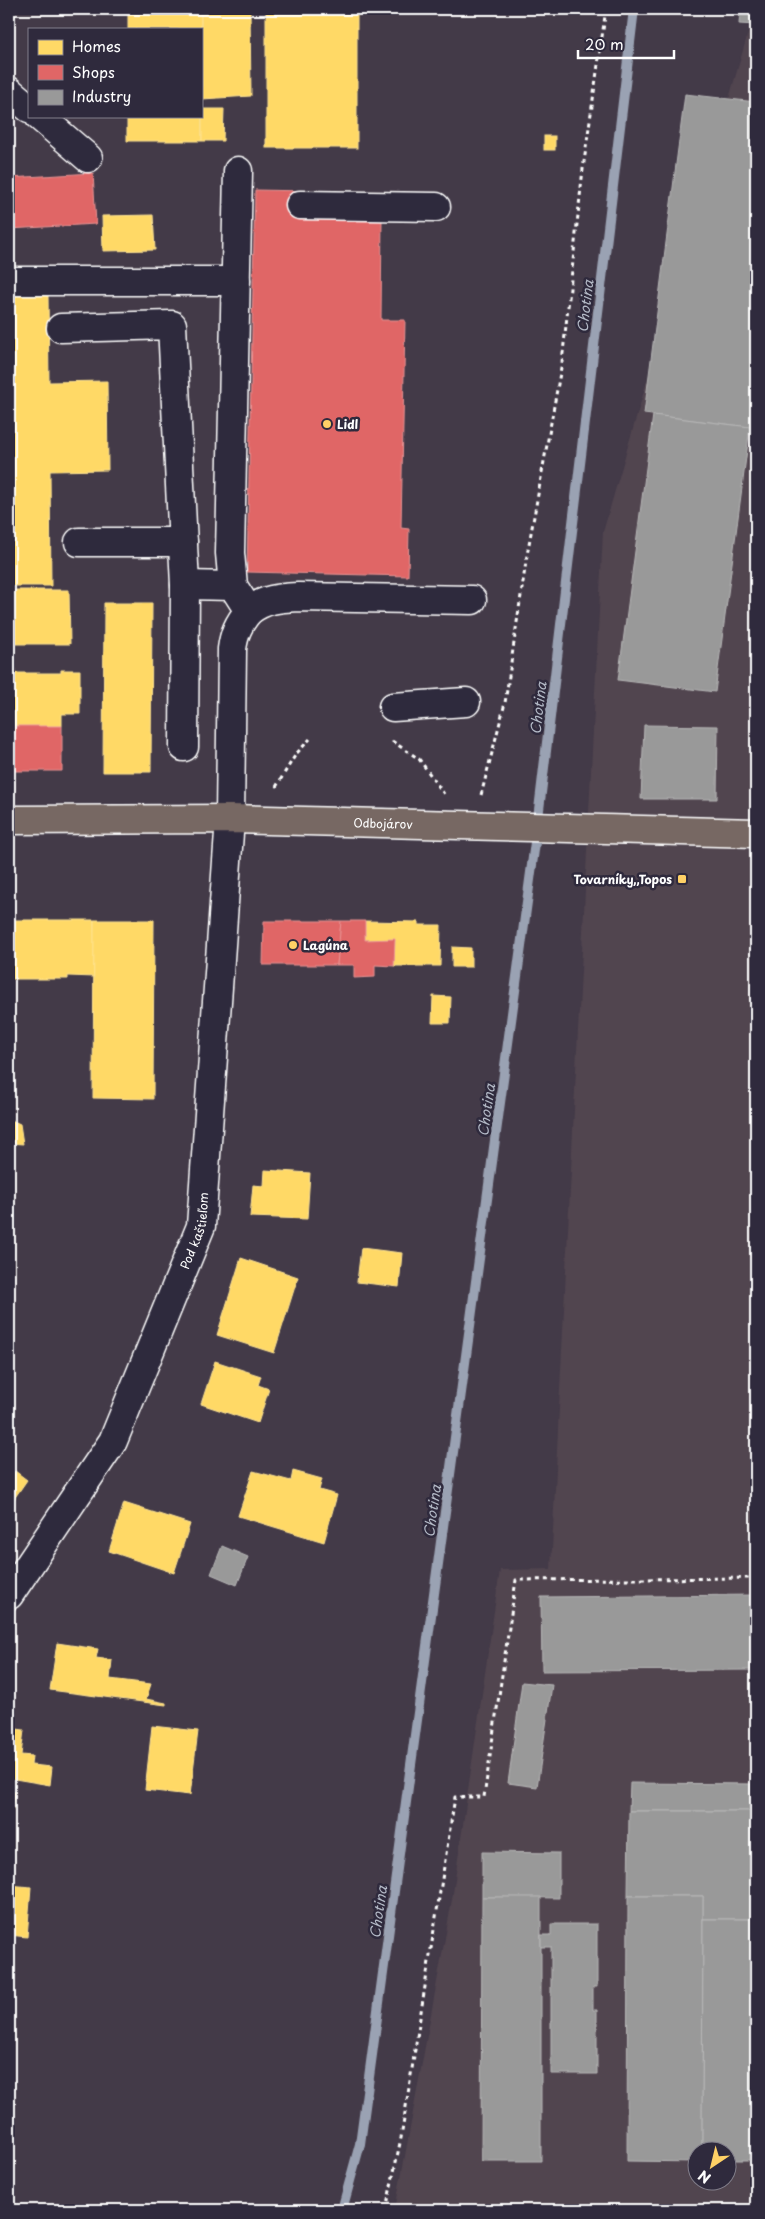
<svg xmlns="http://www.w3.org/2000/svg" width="765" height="2219" viewBox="0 0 765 2219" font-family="'Playpen Sans',sans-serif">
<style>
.built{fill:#51454f;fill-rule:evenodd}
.homes{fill:#ffd966;stroke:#ffe494}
.shops{fill:#e06666;stroke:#e99494}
.industry{fill:#999;stroke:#b8b8b8}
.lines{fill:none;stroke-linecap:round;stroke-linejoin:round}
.stream{stroke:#9aa2b3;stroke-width:10}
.minor-casing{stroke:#fff;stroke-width:31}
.major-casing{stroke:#fff;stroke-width:31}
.path{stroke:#fff;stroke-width:3;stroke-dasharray:4 4;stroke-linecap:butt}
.minor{stroke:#2f2a3d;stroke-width:28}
.major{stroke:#776864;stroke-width:28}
.poi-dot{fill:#ffd166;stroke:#2f2a3d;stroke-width:2}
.labels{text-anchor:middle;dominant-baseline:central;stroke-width:5;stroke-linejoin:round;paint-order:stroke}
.poi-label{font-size:12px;font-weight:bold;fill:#fff;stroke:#2f2a3d;text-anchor:start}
.street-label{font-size:12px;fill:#fff;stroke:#2f2a3d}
.water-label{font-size:14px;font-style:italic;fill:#b3b9c6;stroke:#2f2a3d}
</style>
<rect width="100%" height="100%" fill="#433a48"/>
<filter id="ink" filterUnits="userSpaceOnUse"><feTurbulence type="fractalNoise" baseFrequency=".02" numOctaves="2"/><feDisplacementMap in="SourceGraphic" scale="10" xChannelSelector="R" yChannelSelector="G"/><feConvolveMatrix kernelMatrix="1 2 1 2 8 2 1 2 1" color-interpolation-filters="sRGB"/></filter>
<g filter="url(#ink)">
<!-- built -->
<path class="built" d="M755,9L756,2210H395L452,1900L500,1570L551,1569L603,532ZM698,2152H728V2182H698Z"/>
<!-- homes -->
<g class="homes">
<rect x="128" y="9" width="73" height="20"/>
<polygon points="201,9 250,9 251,96 202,99"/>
<rect x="266" y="9" width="91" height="139"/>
<polygon points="201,38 202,141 127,141 127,116 201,116"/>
<polygon points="202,109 224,109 223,141 202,141"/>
<rect x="544" y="136" width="11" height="14"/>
<polygon points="153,215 155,250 103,251 102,216"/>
<polygon points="48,295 49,382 107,381 108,470 50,471 51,586 9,586 9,296"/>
<polygon points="15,590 69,590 70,644 15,644"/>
<polygon points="104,603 152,603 151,772 103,772"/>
<polygon points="9,669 16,669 15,673 61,673 61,670 80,670 80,714 62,714 62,726 15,726 15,733 9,732"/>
<polygon points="9,920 94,920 95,977 68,976 68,979 9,979"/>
<polygon points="94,920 154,920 153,1099 93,1098"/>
<polygon points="365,921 419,922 419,925 441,925 440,966 394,966 395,939 365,940"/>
<polygon points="452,947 471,948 471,967 452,967"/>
<polygon points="433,996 451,997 450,1023 432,1023"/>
<polygon points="9,1119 20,1124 23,1144 9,1143"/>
<polygon points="265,1170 310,1173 307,1219 250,1217 253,1185 264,1186"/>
<polygon points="361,1248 402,1253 399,1287 357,1282"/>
<polygon points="241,1258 298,1277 274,1353 217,1335"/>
<polygon points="215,1361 261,1376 258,1385 269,1389 258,1423 201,1404"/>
<polygon points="15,1471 27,1480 9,1506 9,1480"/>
<polygon points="253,1471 291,1481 293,1471 322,1479 319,1490 337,1495 324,1542 238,1516"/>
<polygon points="124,1503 190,1524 174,1573 109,1551"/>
<polygon points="57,1643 98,1649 96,1658 112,1660 110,1679 151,1684 146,1699 166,1703 166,1705 50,1690"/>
<polygon points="152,1726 198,1731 190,1795 145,1790"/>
<polygon points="9,1728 24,1730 21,1755 32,1756 31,1765 52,1767 50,1785 9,1778"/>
<polygon points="9,1791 15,1792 13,1809 9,1809"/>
<polygon points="9,1885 31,1887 27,1937 9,1935"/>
</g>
<!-- shops -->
<g class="shops">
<polygon points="93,173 96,224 9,229 9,178"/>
<polygon points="255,190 308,191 308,193 296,192 295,217 382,219 381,320 405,320 401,528 409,529 408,576 247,572"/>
<polygon points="15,726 62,726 62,771 9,771 9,732 15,733"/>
<polygon points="264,921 341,921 337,965 263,965"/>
<polygon points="341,921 365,921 365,940 395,939 394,966 375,965 375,977 354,978 354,965 337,965"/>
</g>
<!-- industry -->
<g class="industry">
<polygon points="740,9 756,9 756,25 739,24"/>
<polygon points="685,94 756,102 756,375 750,427 644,414"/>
<polygon points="653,415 750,427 715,692 618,680"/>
<polygon points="644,725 718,726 717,799 641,799"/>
<polygon points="222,1546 248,1557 237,1585 211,1574"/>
<polygon points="756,1595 756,1670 542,1671 541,1597"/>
<polygon points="522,1682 552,1685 537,1787 508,1783"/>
<polygon points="630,1783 756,1784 756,1811 629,1811"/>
<polygon points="629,1811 756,1811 756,1919 703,1919 703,1896 628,1896"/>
<polygon points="482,1852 559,1853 559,1898 482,1897"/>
<polygon points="628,1896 703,1896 702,2152 698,2152 698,2162 627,2161"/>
<polygon points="482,1897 541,1897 541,2161 481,2161"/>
<polygon points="703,1919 756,1919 756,2160 728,2160 728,2152 702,2152"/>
<polygon points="551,1924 597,1924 597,1987 593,1987 593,2010 597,2010 597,2074 551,2074 551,1947 541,1947 541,1935 551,1935"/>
</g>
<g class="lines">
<!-- stream -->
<polyline class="stream" points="342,2210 360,2144 536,835 634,9"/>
<defs>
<g id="minor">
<polyline points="9,91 29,108"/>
<polyline points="39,116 88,158"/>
<polyline points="300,205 436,207"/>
<polyline points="9,281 236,281"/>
<polyline points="61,328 172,325 185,585 184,747"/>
<polyline points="79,542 183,542"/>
<polyline points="185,585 233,586"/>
<path d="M249,611C264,599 279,598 298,597L472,600"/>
<polyline points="393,707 466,702"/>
<path id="s1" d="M9,1595L113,1441L201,1226L230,819L232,649C234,634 238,624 249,611L233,586L230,553L238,171"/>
</g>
<g id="major">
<path id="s2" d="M9,820L230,819L756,833"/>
</g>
</defs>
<!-- minor casing -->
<use href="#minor" class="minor-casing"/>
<!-- major casing -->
<use href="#major" class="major-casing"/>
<!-- path -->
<g class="path">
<polyline points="392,741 419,759 444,794"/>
<polyline points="276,787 296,754 310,739"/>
<polyline points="481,795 505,703 527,555 562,362 583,169 606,9"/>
<polyline points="386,2210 401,2138 455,1797 484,1797 516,1580 756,1578"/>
</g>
<!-- minor -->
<use href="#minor" class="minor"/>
<!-- major -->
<use href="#major" class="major"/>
</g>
</g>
<!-- markers -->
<g class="poi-dot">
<circle cx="327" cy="424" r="5"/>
<rect x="677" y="874" width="10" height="10" rx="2.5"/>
<circle cx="293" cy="945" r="5"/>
</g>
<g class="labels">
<!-- poi labels -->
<g class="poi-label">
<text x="337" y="424">Lidl</text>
<text x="672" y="879" text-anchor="end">Tovarníky,,Topos</text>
<text x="303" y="945">Lagúna</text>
</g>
<!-- street labels -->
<g class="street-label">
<text stroke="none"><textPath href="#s2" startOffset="374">Odbojárov</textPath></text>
<text stroke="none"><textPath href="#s1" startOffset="412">Pod kaštieľom</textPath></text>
</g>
<!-- water labels -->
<g class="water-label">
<text transform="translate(585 306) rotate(-83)">Chotina</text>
<text transform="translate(538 708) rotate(-83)">Chotina</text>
<text transform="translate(486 1110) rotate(-82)">Chotina</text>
<text transform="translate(432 1511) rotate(-82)">Chotina</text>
<text transform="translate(378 1912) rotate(-82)">Chotina</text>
</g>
</g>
<!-- margin -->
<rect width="765" height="2219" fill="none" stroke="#2f2a3d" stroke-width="30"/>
<rect x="15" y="15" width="735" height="2189" fill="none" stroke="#fff" stroke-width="2" filter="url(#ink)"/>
<!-- legend -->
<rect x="28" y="28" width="175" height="90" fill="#2f2a3d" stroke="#827f8b"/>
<rect x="38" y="40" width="25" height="15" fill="#ffd966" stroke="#827f8b"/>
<text x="72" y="52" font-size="15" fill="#ffffff">Homes</text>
<rect x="38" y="65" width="25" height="15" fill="#e06666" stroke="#827f8b"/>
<text x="72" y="78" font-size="15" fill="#ffffff">Shops</text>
<rect x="38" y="90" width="25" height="15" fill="#999999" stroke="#827f8b"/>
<text x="72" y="102" font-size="15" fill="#ffffff">Industry</text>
<!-- north arrow -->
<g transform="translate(712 2166) rotate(215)"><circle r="24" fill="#2f2a3d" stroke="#827f8b"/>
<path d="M0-4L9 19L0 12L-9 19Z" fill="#ffd166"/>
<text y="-8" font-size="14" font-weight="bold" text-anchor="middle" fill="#ffffff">N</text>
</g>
<!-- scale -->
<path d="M578 50v8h96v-8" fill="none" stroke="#ffffff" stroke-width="2.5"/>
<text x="585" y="50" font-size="15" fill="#ffffff" stroke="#2f2a3d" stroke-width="4" paint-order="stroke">20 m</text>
</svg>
